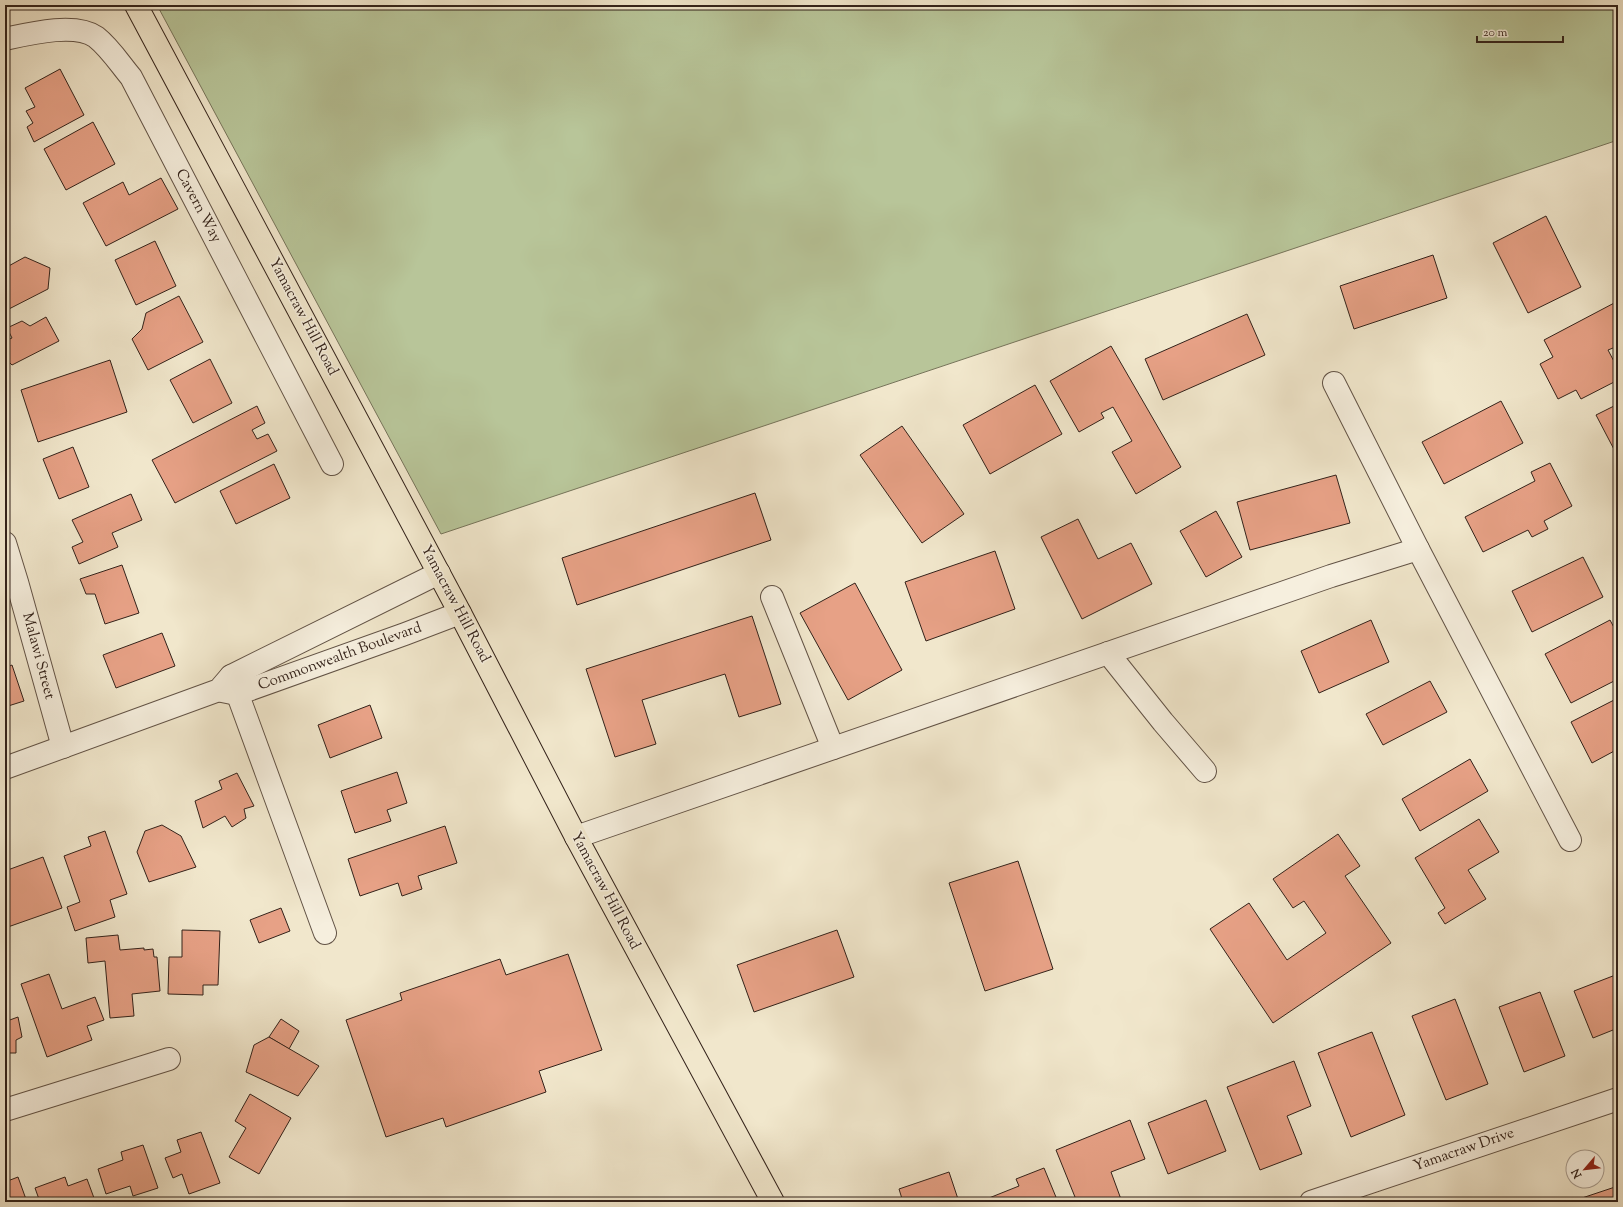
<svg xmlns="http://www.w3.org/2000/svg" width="1623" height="1207" viewBox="0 0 1623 1207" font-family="'Sorts Mill Goudy',serif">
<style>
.green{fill:#b8c599;stroke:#76745a}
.building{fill:#e7a186;stroke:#33221a}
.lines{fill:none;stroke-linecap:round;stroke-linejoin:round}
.minor-casing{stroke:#625346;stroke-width:24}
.major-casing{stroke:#33221a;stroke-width:24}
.minor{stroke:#f6efde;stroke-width:22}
.major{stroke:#f1e7cc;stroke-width:22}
.labels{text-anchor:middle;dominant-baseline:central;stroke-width:3;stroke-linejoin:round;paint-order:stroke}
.street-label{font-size:15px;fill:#33221a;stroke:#f6efde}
</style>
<rect width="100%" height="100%" fill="#f1e7cc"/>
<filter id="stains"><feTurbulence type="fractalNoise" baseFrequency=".005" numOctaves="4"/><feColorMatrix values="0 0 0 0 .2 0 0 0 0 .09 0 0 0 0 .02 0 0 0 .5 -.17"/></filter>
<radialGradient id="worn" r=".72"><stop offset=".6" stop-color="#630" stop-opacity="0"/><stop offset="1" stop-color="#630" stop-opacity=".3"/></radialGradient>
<!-- green -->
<polygon class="green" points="157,5 1618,5 1618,140 441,534"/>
<!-- building -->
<g class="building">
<polygon points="60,69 84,115 34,142 27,127 33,123 26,111 35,107 25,88"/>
<polygon points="93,122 115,164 66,190 44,149"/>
<polygon points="161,178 178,209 106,246 83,203 123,182 129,195"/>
<polygon points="1546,216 1581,287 1528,313 1493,243"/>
<polygon points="155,241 176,286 136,305 115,260"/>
<polygon points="1433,255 1447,298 1354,329 1340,286"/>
<polygon points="25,257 50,268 48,289 5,311 5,268"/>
<polygon points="179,296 203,342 148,370 132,339 142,329 146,313"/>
<polygon points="1618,301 1618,346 1608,350 1618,369 1618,380 1581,399 1576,390 1558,399 1540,364 1553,357 1544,340"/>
<polygon points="1247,314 1265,355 1163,400 1145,359"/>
<polygon points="46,317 59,341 12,365 5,358 5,353 8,350 5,341 12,338 7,328 22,321 30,326"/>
<polygon points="1111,346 1181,467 1136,494 1112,452 1132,441 1113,407 1101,413 1104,418 1079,432 1050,381"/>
<polygon points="210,359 232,403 193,423 170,380"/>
<polygon points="110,360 127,412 38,442 21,390"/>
<polygon points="1035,385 1062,434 990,474 963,425"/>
<polygon points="1501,401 1523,443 1444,484 1422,442"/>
<polygon points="1618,404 1618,457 1596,415"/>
<polygon points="257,406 265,423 252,430 257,439 268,434 277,451 175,503 152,460"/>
<polygon points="902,426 964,514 922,543 860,455"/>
<polygon points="73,447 89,487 59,499 43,459"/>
<polygon points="1550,463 1572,506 1544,521 1548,529 1532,537 1528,530 1483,552 1465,517 1535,481 1531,472"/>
<polygon points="274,464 290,498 236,524 220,491"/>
<polygon points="1336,475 1350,523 1250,550 1237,502"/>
<polygon points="755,493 771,540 577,605 562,558"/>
<polygon points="131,494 142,520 112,533 118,547 79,564 72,547 83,542 72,520"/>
<polygon points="1216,511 1242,557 1206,577 1180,531"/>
<polygon points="1078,519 1098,559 1131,543 1152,584 1082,619 1041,537"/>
<polygon points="995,551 1015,609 926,641 905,582"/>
<polygon points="1583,557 1603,597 1532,632 1512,591"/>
<polygon points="122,565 139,613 105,624 95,594 86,594 80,579"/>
<polygon points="855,583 902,670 848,700 800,613"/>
<polygon points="752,616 781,704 739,717 725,674 642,700 656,744 615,757 586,669"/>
<polygon points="1371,620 1389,662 1319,693 1301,651"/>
<polygon points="1610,620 1618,635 1618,679 1571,703 1545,654"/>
<polygon points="162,633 175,666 116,688 103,655"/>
<polygon points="12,665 24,701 5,707 5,668"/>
<polygon points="1430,681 1447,712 1383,745 1366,714"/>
<polygon points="1618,698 1618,749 1592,763 1571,722"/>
<polygon points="370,705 382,738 330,758 318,725"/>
<polygon points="1470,759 1488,791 1420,831 1402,799"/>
<polygon points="397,772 407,803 387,810 391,821 355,833 341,791"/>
<polygon points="237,773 254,806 244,809 246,818 232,827 225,816 203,828 195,801 222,789 219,781"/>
<polygon points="1479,819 1499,852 1468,870 1486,899 1445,924 1438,913 1445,908 1415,858"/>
<polygon points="162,825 181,836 196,867 149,882 137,852 145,831"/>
<polygon points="445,826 457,863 418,876 422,889 402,896 398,883 360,896 348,859"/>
<polygon points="105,831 127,894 110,900 115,917 75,931 67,907 80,902 64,856 91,846 88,837"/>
<polygon points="1338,834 1360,866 1345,876 1391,943 1273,1023 1210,929 1249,903 1287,960 1326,933 1304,901 1293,908 1273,879"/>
<polygon points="43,857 62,908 5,928 5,871"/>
<polygon points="1018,861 1053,969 985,991 949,883"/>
<polygon points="281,908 290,931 259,943 250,920"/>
<polygon points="182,930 220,931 218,985 203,985 203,995 168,994 169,957 182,957"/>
<polygon points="837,930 854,977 754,1012 737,965"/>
<polygon points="118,935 120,950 144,948 144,950 153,949 154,957 157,957 160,991 132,994 134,1016 110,1018 105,961 88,963 86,938"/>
<polygon points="568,954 602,1050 539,1071 546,1092 446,1127 443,1118 386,1137 346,1020 402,1000 400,993 500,959 506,975"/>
<polygon points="49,974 62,1009 95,997 104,1020 87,1026 92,1040 47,1057 21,984"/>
<polygon points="1618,974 1618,1028 1593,1038 1574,991"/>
<polygon points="1540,992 1565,1056 1524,1072 1499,1007"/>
<polygon points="1455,999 1488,1084 1446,1100 1412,1016"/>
<polygon points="5,1017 7,1021 18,1017 22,1037 16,1040 16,1053 5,1053"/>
<polygon points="281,1019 299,1031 289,1049 269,1037"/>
<polygon points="1372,1032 1405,1115 1351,1137 1318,1053"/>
<polygon points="269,1037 319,1066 298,1096 246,1072 254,1045"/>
<polygon points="1294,1061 1311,1106 1287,1116 1302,1154 1260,1170 1227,1087"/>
<polygon points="250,1094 291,1118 259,1174 229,1157 246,1128 235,1121"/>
<polygon points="1206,1100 1226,1151 1168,1174 1148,1123"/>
<polygon points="1130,1120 1145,1159 1111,1172 1122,1202 1077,1202 1056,1150"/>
<polygon points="201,1132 220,1183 189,1194 182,1174 173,1178 165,1158 181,1152 177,1140"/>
<polygon points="143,1145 158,1188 133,1196 130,1186 106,1194 98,1169 123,1160 121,1152"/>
<polygon points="1044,1168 1058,1202 979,1202 1019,1186 1016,1179"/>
<polygon points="949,1172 959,1202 903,1202 899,1189"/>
<polygon points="18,1177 27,1202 5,1202 5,1182"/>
<polygon points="65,1177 68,1186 87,1179 94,1198 82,1202 40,1202 35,1188"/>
<polygon points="1618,1186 1618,1202 1570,1202"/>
</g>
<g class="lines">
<defs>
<g id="minor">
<path d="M5,39C28,34 75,22 96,37C110,48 120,64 131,77L332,464"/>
<polyline points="1334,383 1418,549 1570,840"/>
<polyline points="5,543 17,582 63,747"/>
<polyline points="772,597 833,748"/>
<polyline points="1108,653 1163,722 1205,771"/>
<polyline points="231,676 325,933"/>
<polyline points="222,691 237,694 405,634 460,613"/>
<polyline points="5,768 219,690 231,676 439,573"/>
<polyline points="576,837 1331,576 1418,549"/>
<polyline points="5,1110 169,1059"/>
<polyline points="1311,1202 1618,1099"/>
</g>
<polyline id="major" points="136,5 460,613 576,837 773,1202"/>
</defs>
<!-- minor casing -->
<use href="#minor" class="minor-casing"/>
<!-- major casing -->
<use href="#major" class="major-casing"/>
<!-- minor -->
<use href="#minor" class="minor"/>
<!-- major -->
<use href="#major" class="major"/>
</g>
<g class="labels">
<!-- street labels -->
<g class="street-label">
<text transform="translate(198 206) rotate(62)">Cavern Way</text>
<text transform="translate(303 317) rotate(62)">Yamacraw Hill Road</text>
<text transform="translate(455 604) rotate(62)">Yamacraw Hill Road</text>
<text transform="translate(38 656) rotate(75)">Malawi Street</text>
<text transform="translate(340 657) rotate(-20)">Commonwealth Boulevard</text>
<text transform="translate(605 891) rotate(62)">Yamacraw Hill Road</text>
<text transform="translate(1464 1150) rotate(-19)">Yamacraw Drive</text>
</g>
</g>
<!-- margin -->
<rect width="1623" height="1207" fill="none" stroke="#f1e7cc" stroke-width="20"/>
<rect x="6" y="6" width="1611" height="1195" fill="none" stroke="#33221a" stroke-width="2"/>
<rect x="10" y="10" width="1603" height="1187" fill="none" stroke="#33221a"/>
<!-- north arrow -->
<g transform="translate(1585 1169) rotate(242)"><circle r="19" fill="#f6efde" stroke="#a89d90"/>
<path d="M0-3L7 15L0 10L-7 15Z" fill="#8f2418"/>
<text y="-6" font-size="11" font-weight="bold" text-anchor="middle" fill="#33221a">N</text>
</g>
<!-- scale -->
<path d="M1477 36v6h86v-6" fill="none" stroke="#33221a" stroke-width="2"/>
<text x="1483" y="36" font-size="12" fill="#33221a" stroke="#f6efde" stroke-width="3" paint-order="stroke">20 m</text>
<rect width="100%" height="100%" filter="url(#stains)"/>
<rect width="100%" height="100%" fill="url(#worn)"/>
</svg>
